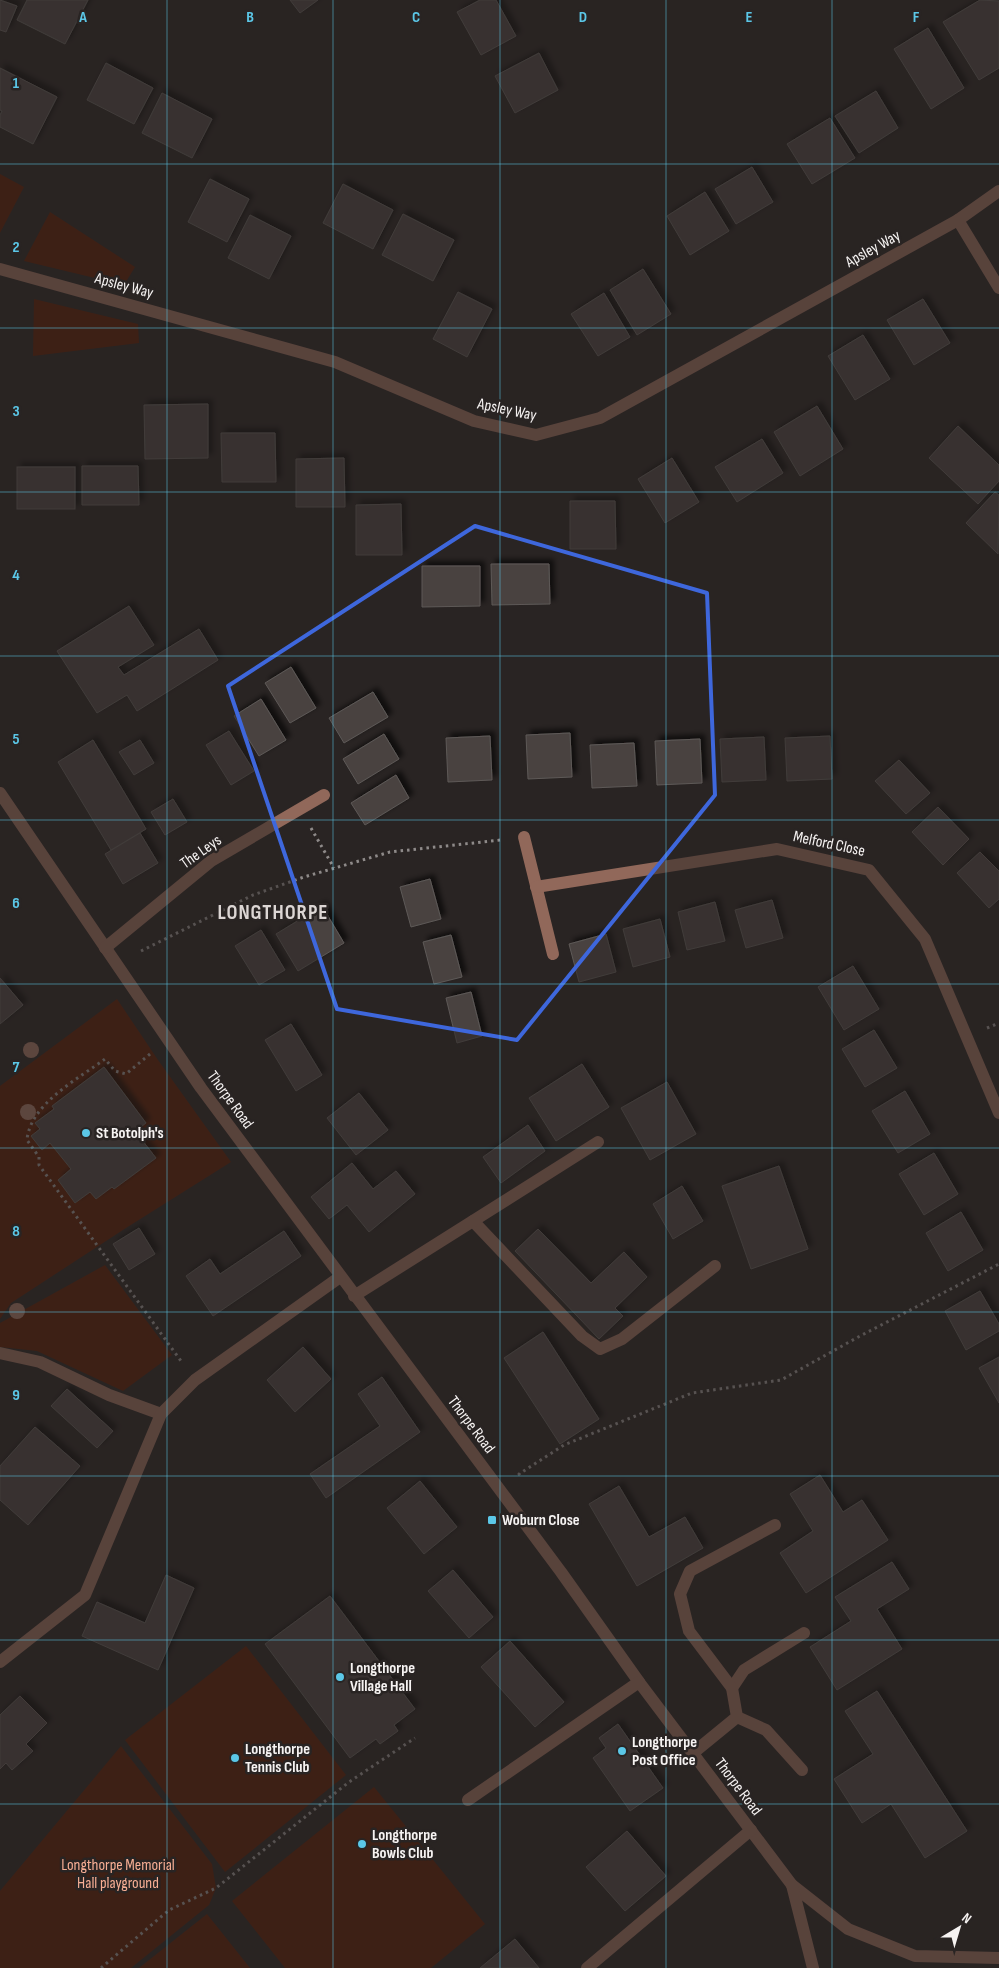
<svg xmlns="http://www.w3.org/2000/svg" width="999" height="1968" viewBox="0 0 999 1968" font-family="'Sofia Sans Condensed',sans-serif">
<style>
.green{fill:#561c06}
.building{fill:#484341;stroke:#5e5957;filter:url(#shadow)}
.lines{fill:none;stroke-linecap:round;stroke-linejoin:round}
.path{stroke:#8e8a89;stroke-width:3;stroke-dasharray:2.5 4;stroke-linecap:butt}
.minor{stroke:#91685a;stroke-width:12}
.tree{fill:#9a7061}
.marked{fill:none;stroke:#3e67dc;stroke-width:4;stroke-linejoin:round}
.grid{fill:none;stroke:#5bc7e7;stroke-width:1;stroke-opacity:0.55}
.poi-dot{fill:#5bc7e7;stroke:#292423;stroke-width:2}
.labels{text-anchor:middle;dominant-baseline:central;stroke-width:5;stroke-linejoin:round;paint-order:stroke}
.street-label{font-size:16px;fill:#f6f3f2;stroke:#292423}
.poi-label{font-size:16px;font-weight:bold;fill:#f6f3f2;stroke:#292423;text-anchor:start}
.park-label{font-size:16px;fill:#f7ae94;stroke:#292423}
.district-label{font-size:21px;font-weight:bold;letter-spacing:1px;fill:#dcd6d4;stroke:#292423}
.grid-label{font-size:16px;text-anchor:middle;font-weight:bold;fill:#5bc7e7;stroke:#292423;stroke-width:5;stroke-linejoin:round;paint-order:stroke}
</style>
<defs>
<filter id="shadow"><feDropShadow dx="4.5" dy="-4.5" stdDeviation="2.5" flood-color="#0009"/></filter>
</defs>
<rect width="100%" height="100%" fill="#292423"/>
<!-- green -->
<g class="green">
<polygon points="0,174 24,187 0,233"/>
<polygon points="50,212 135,267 124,285 24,261"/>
<polygon points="34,299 138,324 139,343 33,356"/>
<polygon points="117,999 158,1060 231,1162 126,1228 11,1303 0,1319 0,1086"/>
<polygon points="105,1265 172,1355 123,1391 37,1351 0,1347 0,1323"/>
<polygon points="246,1646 346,1775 225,1872 125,1740"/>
<polygon points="121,1746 212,1864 216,1888 209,1905 131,1968 0,1968 0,1891"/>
<polygon points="374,1787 485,1924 431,1968 285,1968 232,1901"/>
<polygon points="207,1914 250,1968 139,1968"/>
</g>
<!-- building -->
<g class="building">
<polygon points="0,0 17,6 6,32 0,30"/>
<polygon points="27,0 88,0 65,44 17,20"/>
<polygon points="290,0 318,0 300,13"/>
<polygon points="480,0 496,0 516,36 481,55 457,12"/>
<polygon points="980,0 999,1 999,68 979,80 943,22"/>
<polygon points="928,28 964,88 931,109 894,49"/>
<polygon points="539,53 558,90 515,113 495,76"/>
<polygon points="106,63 153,88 134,124 87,100"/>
<polygon points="0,68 57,97 33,144 0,127 0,115 2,111 0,110"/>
<polygon points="876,91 898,128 859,153 835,116"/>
<polygon points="162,93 212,119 192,158 142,133"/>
<polygon points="830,118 855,158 812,184 787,144"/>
<polygon points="752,167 773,202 736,224 715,189"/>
<polygon points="210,179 249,199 227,242 188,222"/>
<polygon points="343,184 393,210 373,249 323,223"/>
<polygon points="705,192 729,231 690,255 667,216"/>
<polygon points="403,214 454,240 433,281 382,255"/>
<polygon points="250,215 291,236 269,279 228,258"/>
<polygon points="643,269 671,314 637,335 610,290"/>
<polygon points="458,292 492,309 467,357 433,339"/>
<polygon points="604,293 630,337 598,356 571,314"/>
<polygon points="923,299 950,343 914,365 887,320"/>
<polygon points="863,335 890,379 855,400 828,356"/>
<polygon points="208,404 208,458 145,459 144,405"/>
<polygon points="817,406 843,449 800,476 774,432"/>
<polygon points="958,426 999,465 999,481 978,504 929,458"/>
<polygon points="221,433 275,433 276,482 222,482"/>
<polygon points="762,439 783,473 737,502 715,467"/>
<polygon points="344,458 345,507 296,507 296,459"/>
<polygon points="672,458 699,502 665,523 638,479"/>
<polygon points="82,466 138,466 139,505 82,505"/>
<rect x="17" y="467" width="58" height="42"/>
<polygon points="995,492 999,495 998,554 966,523"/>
<polygon points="570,501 615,501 616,549 570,549"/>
<polygon points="401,504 402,555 356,555 356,505"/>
<polygon points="491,564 549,564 550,604 492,605"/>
<polygon points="422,566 480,566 480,606 422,607"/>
<polygon points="129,606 154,645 118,667 124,675 199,629 218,660 137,711 127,695 97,713 57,651"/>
<polygon points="291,667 316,708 290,723 265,683"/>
<polygon points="373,692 388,717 344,743 329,718"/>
<polygon points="261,699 286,740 259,756 234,716"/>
<polygon points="229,731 254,771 231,785 206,745"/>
<polygon points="570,733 572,777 528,779 526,735"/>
<polygon points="384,734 399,759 358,784 343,759"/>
<polygon points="490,736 492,780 448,782 446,738"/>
<polygon points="830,736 832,779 787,781 785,738"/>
<polygon points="764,737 766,780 722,782 720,739"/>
<polygon points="700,739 702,783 657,785 655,741"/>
<polygon points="93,740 146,829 111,850 58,762"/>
<polygon points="140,740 154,763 134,775 119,752"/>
<polygon points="634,743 637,786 592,788 590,745"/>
<polygon points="899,760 930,793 906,814 875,781"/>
<polygon points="396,775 409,798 365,825 351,803"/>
<polygon points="173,799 187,822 165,835 151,812"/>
<polygon points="938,807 969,839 943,865 912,832"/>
<polygon points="140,833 158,863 123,884 105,854"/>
<polygon points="980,852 999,871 999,899 989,908 957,873"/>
<polygon points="430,879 441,919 411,927 400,887"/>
<polygon points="772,900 783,938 746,948 735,910"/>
<polygon points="715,902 725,941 687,950 678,912"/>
<polygon points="322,906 344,943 298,971 276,934"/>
<polygon points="660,919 670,957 633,967 623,929"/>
<polygon points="261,930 285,970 259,985 235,946"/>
<polygon points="606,934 616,972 579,982 569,944"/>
<polygon points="451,935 462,977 434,984 423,942"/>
<polygon points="853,966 879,1009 844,1030 818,987"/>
<polygon points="0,978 23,1005 0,1024"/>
<polygon points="471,992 482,1036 457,1043 446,998"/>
<polygon points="291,1024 322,1075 296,1091 265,1040"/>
<polygon points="874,1030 897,1068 865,1087 842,1049"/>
<polygon points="582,1064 609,1107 556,1141 529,1098"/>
<polygon points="104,1067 146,1123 135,1131 156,1158 114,1189 112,1187 96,1199 90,1192 75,1203 58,1180 71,1169 50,1143 42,1150 31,1136 40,1129 35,1123 54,1109 52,1106"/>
<polygon points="667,1082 696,1134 650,1160 621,1108"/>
<polygon points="905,1091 930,1134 898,1153 872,1111"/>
<polygon points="359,1093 388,1130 356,1155 327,1118"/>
<polygon points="528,1125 545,1151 501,1183 483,1157"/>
<polygon points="934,1153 958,1194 924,1215 899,1174"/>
<polygon points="352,1163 373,1189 396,1171 415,1194 369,1232 347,1205 329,1219 311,1197"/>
<polygon points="779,1166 808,1249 751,1269 722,1186"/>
<polygon points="682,1186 703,1221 673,1239 653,1204"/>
<polygon points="961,1212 983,1250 948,1271 926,1233"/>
<polygon points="139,1228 155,1254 129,1270 113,1244"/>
<polygon points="538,1229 591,1283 624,1252 647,1277 615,1308 623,1316 599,1339 515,1251"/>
<polygon points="284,1231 301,1256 213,1316 186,1276 210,1259 220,1274"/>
<polygon points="980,1291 999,1324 999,1331 966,1350 945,1311"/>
<polygon points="543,1332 599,1419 560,1444 504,1358"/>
<polygon points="303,1347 331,1379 295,1412 267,1380"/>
<polygon points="999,1357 999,1403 979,1368"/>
<polygon points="382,1377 420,1432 326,1498 310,1474 380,1426 358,1394"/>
<polygon points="67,1389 113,1431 97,1448 51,1406"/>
<polygon points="35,1427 80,1466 28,1525 0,1500 0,1466"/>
<polygon points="820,1475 843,1512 862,1500 888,1540 806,1593 780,1553 813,1531 790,1494"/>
<polygon points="420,1481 457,1527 424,1554 387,1508"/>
<polygon points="619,1486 649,1537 685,1517 703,1548 637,1586 589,1504"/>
<polygon points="892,1562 909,1589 877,1609 902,1649 837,1690 810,1647 851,1621 835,1597"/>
<polygon points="453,1570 493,1617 469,1638 428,1591"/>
<polygon points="166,1575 194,1588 158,1670 82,1636 97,1602 145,1623"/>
<polygon points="330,1596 415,1709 394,1725 398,1731 380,1744 376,1739 350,1758 265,1644"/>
<polygon points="510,1641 564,1702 535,1727 481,1667"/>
<polygon points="877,1691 967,1831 925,1858 891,1804 862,1823 834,1779 873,1754 845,1711"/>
<polygon points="20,1696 47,1723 26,1744 33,1751 12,1770 6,1763 0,1769 0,1715"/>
<polygon points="618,1724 663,1788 630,1811 593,1758 606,1748 599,1738"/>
<polygon points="627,1831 666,1876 625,1911 586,1867"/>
<polygon points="515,1939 539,1968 480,1968"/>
</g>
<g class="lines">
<!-- path -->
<g class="path">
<polyline points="311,828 334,868"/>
<polyline points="141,951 253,895 304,877 390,852 501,840"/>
<polyline points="987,1028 999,1023"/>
<path d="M150,1054L126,1074L115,1071L105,1059C78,1079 30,1104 27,1140L39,1157V1165L181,1361"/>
<polyline points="520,1475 519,1474 564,1445 692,1393 781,1380 860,1336 999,1264"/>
<polyline points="101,1968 169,1910 216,1888 349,1782 415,1738"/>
</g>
<!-- minor -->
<g class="minor">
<polyline points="958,220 999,288"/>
<polyline points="0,269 335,362 474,421 536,435 600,418 958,220 999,191"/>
<polyline points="0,793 201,1088 561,1572 639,1682 792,1885 848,1929 915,1956 999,1958"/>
<polyline points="524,837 553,954"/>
<polyline points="536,887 777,849 869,870 925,939 999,1113"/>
<polyline points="105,948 211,861 324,795"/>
<polyline points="473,1221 582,1336 600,1349 622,1339 715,1266"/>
<polyline points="354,1296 598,1142"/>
<polyline points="0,1353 40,1362 109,1395 161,1414"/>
<polyline points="0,1662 85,1595 161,1414 195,1380 340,1277"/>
<polyline points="732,1688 744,1670 804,1633"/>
<polyline points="737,1717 766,1730 802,1770"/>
<polyline points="693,1753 737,1717 732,1688 689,1631 680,1594 690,1571 775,1525"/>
<polyline points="468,1800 639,1682"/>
<polyline points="792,1885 813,1968"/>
<polyline points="587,1968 751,1830"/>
</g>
</g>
<!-- trees -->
<g class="tree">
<circle cx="31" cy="1050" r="8"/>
<circle cx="28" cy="1112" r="8"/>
<circle cx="17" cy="1311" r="8"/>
</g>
<!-- marked area -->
<path d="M0 0H999V1968H0ZM475,526L707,593L715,795L517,1040L337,1009L228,686Z" fill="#292423" fill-opacity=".55" fill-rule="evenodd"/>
<path class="marked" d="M475,526L707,593L715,795L517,1040L337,1009L228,686Z"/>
<!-- grid -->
<path class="grid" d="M167,0V1968M333,0V1968M500,0V1968M666,0V1968M832,0V1968M0,164H999M0,328H999M0,492H999M0,656H999M0,820H999M0,984H999M0,1148H999M0,1312H999M0,1476H999M0,1640H999M0,1804H999"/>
<!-- markers -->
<g class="poi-dot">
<circle cx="86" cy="1133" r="5"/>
<rect x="487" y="1515" width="10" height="10" rx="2.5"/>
<circle cx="340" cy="1677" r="5"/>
<circle cx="622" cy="1751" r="5"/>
<circle cx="235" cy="1758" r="5"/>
<circle cx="362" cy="1844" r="5"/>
</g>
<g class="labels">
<!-- street labels -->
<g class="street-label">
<text transform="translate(873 249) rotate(-29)">Apsley Way</text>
<text transform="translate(124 286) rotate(15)">Apsley Way</text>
<text transform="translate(507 410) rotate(12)">Apsley Way</text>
<text transform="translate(829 844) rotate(12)">Melford Close</text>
<text transform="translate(201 852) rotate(-35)">The Leys</text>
<text transform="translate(230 1100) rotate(54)">Thorpe Road</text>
<text transform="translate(471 1425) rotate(53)">Thorpe Road</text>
<text transform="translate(738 1787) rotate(53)">Thorpe Road</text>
</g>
<!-- poi labels -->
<g class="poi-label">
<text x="96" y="1133">St Botolph's</text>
<text x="502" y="1520">Woburn Close</text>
<text x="350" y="1668">Longthorpe<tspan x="350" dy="18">Village Hall</tspan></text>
<text x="632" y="1742">Longthorpe<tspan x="632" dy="18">Post Office</tspan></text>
<text x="245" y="1749">Longthorpe<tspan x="245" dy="18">Tennis Club</tspan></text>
<text x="372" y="1835">Longthorpe<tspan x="372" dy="18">Bowls Club</tspan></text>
</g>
<!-- park labels -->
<g class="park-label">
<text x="118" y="1865">Longthorpe Memorial<tspan x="118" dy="18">Hall playground</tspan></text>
</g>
<!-- district labels -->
<g class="district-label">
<text x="273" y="912">LONGTHORPE</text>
</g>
</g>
<g class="grid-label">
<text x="83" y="22">A</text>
<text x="250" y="22">B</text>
<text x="416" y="22">C</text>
<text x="583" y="22">D</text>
<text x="749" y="22">E</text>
<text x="916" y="22">F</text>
<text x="16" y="88">1</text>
<text x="16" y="252">2</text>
<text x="16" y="416">3</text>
<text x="16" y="580">4</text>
<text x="16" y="744">5</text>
<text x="16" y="908">6</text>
<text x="16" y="1072">7</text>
<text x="16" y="1236">8</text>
<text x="16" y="1400">9</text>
</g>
<!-- north arrow -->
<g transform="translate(959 1928) rotate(38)" stroke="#292423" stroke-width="4" paint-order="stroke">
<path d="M0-4L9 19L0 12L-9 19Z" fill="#f6f3f2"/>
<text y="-8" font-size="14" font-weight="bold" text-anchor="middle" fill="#f6f3f2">N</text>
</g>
</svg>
